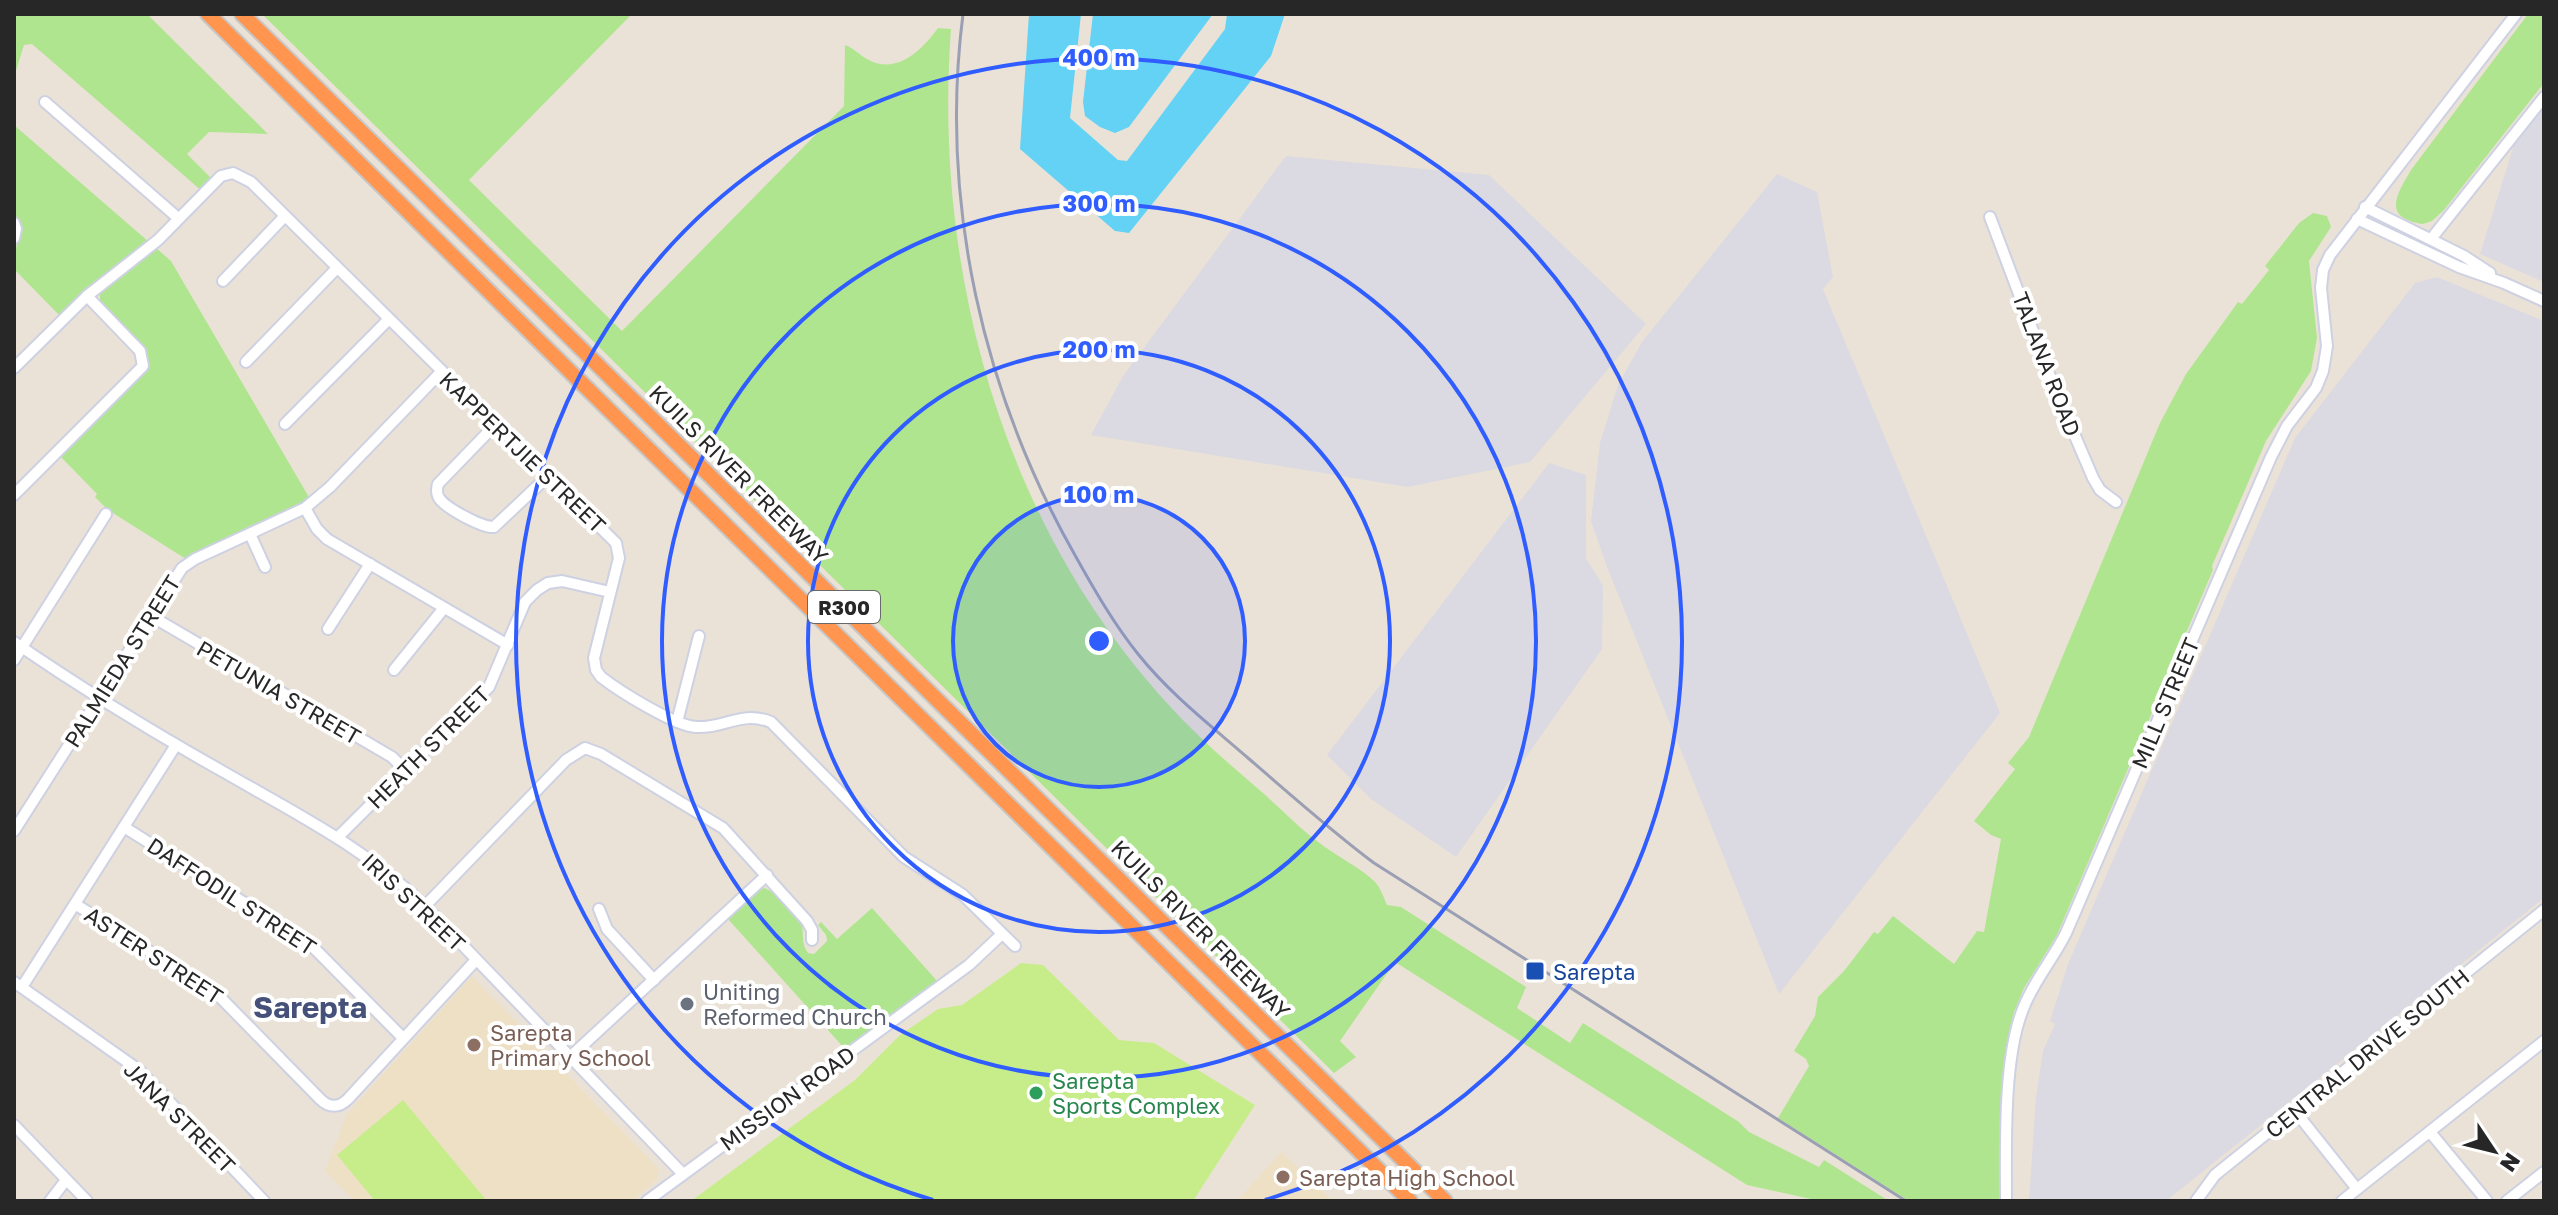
<svg xmlns="http://www.w3.org/2000/svg" width="2558" height="1215" viewBox="0 0 2558 1215" font-family="'Golos Text',sans-serif">
<style>
.industrial{fill:#dbd9e2}
.education{fill:#eee0c5}
.green{fill:#b0e590}
.pitch{fill:#c7ed8b}
.water{fill:#63d2f4}
.lines{fill:none;stroke-linecap:round;stroke-linejoin:round}
.minor-casing{stroke:#cdd1e2;stroke-width:14}
.highway-casing{stroke:#c7c7c7;stroke-width:18}
.minor{stroke:#fff;stroke-width:10}
.highway{stroke:#ff954e;stroke-width:14}
.rail{stroke:#9a9fb3;stroke-width:3}
.ring{fill:none;stroke:#305dff;stroke-width:4}
.transit-dot{fill:#1a4fb4;stroke:#fff;stroke-width:3}
.worship-dot{fill:#6b7280;stroke:#fff;stroke-width:3}
.education-dot{fill:#8d6e63;stroke:#fff;stroke-width:3}
.leisure-dot{fill:#2e9e5b;stroke:#fff;stroke-width:3}
.labels{text-anchor:middle;dominant-baseline:central;stroke-width:8;stroke-linejoin:round;paint-order:stroke}
.shield{fill:#fff;stroke:#686868;stroke-width:2}
.shield-label{font-size:20px;font-weight:bold;fill:#272727}
.street-label{font-size:22px;fill:#272727;stroke:#fff}
.transit-label{font-size:22px;fill:#164399;stroke:#fff;text-anchor:start}
.worship-label{font-size:22px;fill:#5b616d;stroke:#fff;text-anchor:start}
.education-label{font-size:22px;fill:#785e54;stroke:#fff;text-anchor:start}
.leisure-label{font-size:22px;fill:#27864d;stroke:#fff;text-anchor:start}
.district-label{font-size:30px;font-weight:bold;fill:#465179;stroke:#fff}
.centre{fill:#305dff;stroke:#fff;stroke-width:4}
.ring-label{font-size:24px;text-anchor:middle;font-weight:bold;fill:#305dff;stroke:#fff;stroke-width:8;stroke-linejoin:round;paint-order:stroke}
</style>
<rect width="100%" height="100%" fill="#ebe2d7"/>
<!-- industrial -->
<g class="industrial">
<polygon points="2544,102 2544,282 2480,254 2517,135"/>
<polygon points="1286,156 1489,175 1646,324 1530,462 1408,487 1091,435 1123,376"/>
<polygon points="1777,174 1817,192 1833,277 1823,289 2000,713 1779,994 1607,567 1591,521 1600,443 1618,385 1642,342"/>
<polygon points="2437,277 2544,321 2544,898 2166,1201 2029,1201 2036,1097 2043,1051 2055,1024 2050,1021 2068,964 2295,438 2415,283"/>
<polygon points="1549,463 1586,475 1586,558 1603,586 1602,649 1456,857 1371,799 1327,755"/>
</g>
<!-- education -->
<g class="education">
<polygon points="472,976 659,1169 657,1180 632,1201 354,1201 325,1171 347,1114"/>
<polygon points="1281,1152 1333,1201 1237,1201"/>
</g>
<!-- green -->
<g class="green">
<polygon points="14,14 147,14 268,134 209,132 187,154 214,181 203,192 32,44 24,45 14,77"/>
<path d="M262,14H632L469,180L622,331L844,106L845,45C854,48 859,55 867,59C896,76 922,50 938,28L951,29C932,284 1010,550 1195,732C1217,754 1240,773 1263,793C1281,809 1298,827 1317,841C1334,855 1362,868 1376,883C1381,889 1384,898 1387,905L1401,907L1526,987L1517,1008L1570,1043L1583,1023L1739,1122L1749,1132L1819,1167L1824,1160L1889,1201H1820L1747,1185L1395,962L1340,1041L1356,1057L1334,1073Z"/>
<path d="M2528,14H2544V83L2444,210L2432,221L2423,224C2381,218 2397,194 2411,170Z"/>
<path d="M14,125L149,242L60,316L14,269C14,254 22,229 14,218Z"/>
<polygon points="2313,213 2327,216 2331,227 2309,261 2317,338 2311,371 2266,441 2212,566 2213,570 2057,935 2024,988 2014,1012 2006,1049 1999,1201 1909,1201 1778,1118 1809,1066 1806,1059 1794,1051 1815,1016 1818,997 1844,971 1874,932 1878,934 1893,916 1954,964 1977,931 1984,932 2001,839 1991,835 1974,821 2015,769 2008,763 2029,737 2160,423 2186,374 2238,302 2242,304 2269,270 2265,266 2299,223"/>
<polygon points="155,247 171,261 310,499 301,505 186,559 108,510 95,497 97,494 60,456 145,371 148,361 145,352 100,302 100,291"/>
<path d="M764,888C773,890 798,913 801,923C805,934 800,942 808,953L814,954L827,941L826,935L818,925L821,922L837,939L872,908L938,982L845,1049L727,918L758,890Z"/>
</g>
<!-- pitch -->
<g class="pitch">
<polygon points="1021,963 1043,965 1119,1040 1154,1043 1255,1105 1193,1201 691,1201 855,1080 900,1035 938,1009 962,1005"/>
<polygon points="403,1100 487,1201 375,1201 337,1155"/>
</g>
<!-- water -->
<g class="water">
<polygon points="1029,14 1081,14 1070,118 1118,160 1127,161 1225,29 1227,14 1285,14 1271,56 1129,233 1115,231 1020,149"/>
<polygon points="1093,14 1213,14 1129,127 1115,133 1100,127 1085,116 1083,102"/>
</g>
<g class="lines">
<defs>
<g id="minor">
<polyline points="45,102 178,218"/>
<polyline points="2365,207 2464,256 2490,273"/>
<polyline points="1990,217 2054,387 2093,478 2100,490 2116,502"/>
<polyline points="2357,219 2459,267 2504,283 2544,301"/>
<polyline points="14,223 16,229 14,238"/>
<polyline points="2431,239 2544,97"/>
<polyline points="223,281 284,217"/>
<polyline points="246,362 337,268"/>
<path d="M14,368L87,296L158,240L221,176L233,173L251,182L616,543L619,558L594,658L596,670L601,677C619,691 675,726 696,727C724,729 741,710 771,722L904,857L963,895L1015,946"/>
<polyline points="285,424 388,320"/>
<path d="M495,425L438,484C437,489 436,491 438,496C442,507 483,528 494,527L547,477"/>
<polyline points="14,495 143,366 140,351 87,296"/>
<polyline points="305,508 317,529 327,539 508,645"/>
<polyline points="250,534 265,567"/>
<polyline points="151,616 392,757 405,770"/>
<polyline points="328,629 370,564"/>
<path d="M14,642C81,688 151,731 222,771C295,813 364,847 425,906L683,1174"/>
<polyline points="14,660 106,514"/>
<polyline points="394,670 444,608"/>
<polyline points="677,722 699,636"/>
<polyline points="124,827 310,944 403,1038"/>
<polyline points="14,831 182,568 195,559 305,508 330,487 441,372"/>
<polyline points="338,837 489,687 525,602 537,590 548,583 562,581 610,592"/>
<path d="M75,904L218,995L320,1099C329,1108 339,1108 348,1099L476,960"/>
<polyline points="425,906 566,760 585,748 601,754 723,828 807,921 812,930 812,940"/>
<polyline points="599,909 607,929 654,980"/>
<polyline points="14,982 139,1070 264,1201"/>
<polyline points="22,987 176,745"/>
<polyline points="570,1057 767,875"/>
<polyline points="2295,1111 2357,1189"/>
<polyline points="14,1125 87,1201"/>
<polyline points="2430,1132 2487,1201"/>
<polyline points="50,1201 66,1180"/>
<polyline points="647,1201 969,965 1002,934"/>
<path d="M2006,1201C2006,1147 2003,1058 2023,1009C2033,982 2053,959 2066,933L2271,457L2287,426L2316,388L2323,371L2327,346L2321,288L2323,270L2330,255L2516,14"/>
<polyline points="2196,1201 2215,1175 2544,910"/>
<polyline points="2342,1201 2544,1041"/>
<polyline points="2507,1201 2544,1172"/>
</g>
<g id="highway">
<polyline points="208,14 1410,1201"/>
<polyline points="242,14 1445,1201"/>
</g>
</defs>
<!-- minor casing -->
<use href="#minor" class="minor-casing"/>
<!-- highway casing -->
<use href="#highway" class="highway-casing"/>
<!-- minor -->
<use href="#minor" class="minor"/>
<!-- highway -->
<use href="#highway" class="highway"/>
<!-- rail -->
<path class="rail" d="M963,14C939,202 983,394 1076,557C1095,591 1114,624 1138,654C1170,694 1210,725 1248,758C1290,794 1330,830 1374,863L1906,1201"/>
</g>
<!-- distance rings -->
<circle cx="1099" cy="641" r="146" fill="#305dff" fill-opacity=".12"/>
<g class="ring">
<circle cx="1099" cy="641" r="146"/>
<circle cx="1099" cy="641" r="291"/>
<circle cx="1099" cy="641" r="437"/>
<path d="M933 1200A583 583 0 1 1 1265 1200"/>
</g>
<!-- markers -->
<rect class="transit-dot" x="1525" y="961" width="20" height="20" rx="4"/>
<circle class="worship-dot" cx="687" cy="1004" r="8"/>
<g class="education-dot">
<circle cx="474" cy="1045" r="8"/>
<circle cx="1283" cy="1177" r="8"/>
</g>
<circle class="leisure-dot" cx="1036" cy="1093" r="8"/>
<g class="labels">
<!-- shield labels -->
<rect class="shield" x="808" y="591" width="72" height="32" rx="6"/>
<g class="shield-label">
<text x="844" y="607">R300</text>
</g>
<!-- street labels -->
<g class="street-label">
<text transform="translate(2047 364) rotate(69)">TALANA ROAD</text>
<text transform="translate(523 452) rotate(44)">KAPPERTJIE STREET</text>
<text transform="translate(739 474) rotate(45)">KUILS RIVER FREEWAY</text>
<text transform="translate(122 661) rotate(-58)">PALMIEDA STREET</text>
<text transform="translate(279 692) rotate(30)">PETUNIA STREET</text>
<text transform="translate(2165 703) rotate(-67)">MILL STREET</text>
<text transform="translate(428 747) rotate(-45)">HEATH STREET</text>
<text transform="translate(232 896) rotate(33)">DAFFODIL STREET</text>
<text transform="translate(414 902) rotate(43)">IRIS STREET</text>
<text transform="translate(1201 929) rotate(45)">KUILS RIVER FREEWAY</text>
<text transform="translate(154 955) rotate(33)">ASTER STREET</text>
<text transform="translate(2367 1053) rotate(-39)">CENTRAL DRIVE SOUTH</text>
<text transform="translate(787 1098) rotate(-36)">MISSION ROAD</text>
<text transform="translate(180 1117) rotate(45)">JANA STREET</text>
</g>
<!-- transit labels -->
<g class="transit-label">
<text x="1553" y="971">Sarepta</text>
</g>
<!-- worship labels -->
<g class="worship-label">
<text x="703" y="991">Uniting<tspan x="703" dy="25">Reformed Church</tspan></text>
</g>
<!-- education labels -->
<g class="education-label">
<text x="490" y="1032">Sarepta<tspan x="490" dy="25">Primary School</tspan></text>
<text x="1299" y="1177">Sarepta High School</text>
</g>
<!-- leisure labels -->
<g class="leisure-label">
<text x="1052" y="1080">Sarepta<tspan x="1052" dy="25">Sports Complex</tspan></text>
</g>
<!-- district labels -->
<g class="district-label">
<text x="310" y="1007">Sarepta</text>
</g>
</g>
<circle cx="1099" cy="641" r="12" class="centre"/>
<g class="ring-label">
<text x="1099" y="66">400 m</text>
<text x="1099" y="212">300 m</text>
<text x="1099" y="358">200 m</text>
<text x="1099" y="503">100 m</text>
</g>
<!-- border -->
<rect width="2558" height="1215" fill="none" stroke="#272727" stroke-width="32"/>
<!-- north arrow -->
<g transform="translate(2494 1151) rotate(125)" stroke="#ffffff" stroke-width="6" paint-order="stroke">
<path d="M0-6L14 30L0 20L-14 30Z" fill="#272727"/>
<text y="-12" font-size="22" font-weight="bold" text-anchor="middle" fill="#272727">N</text>
</g>
</svg>
